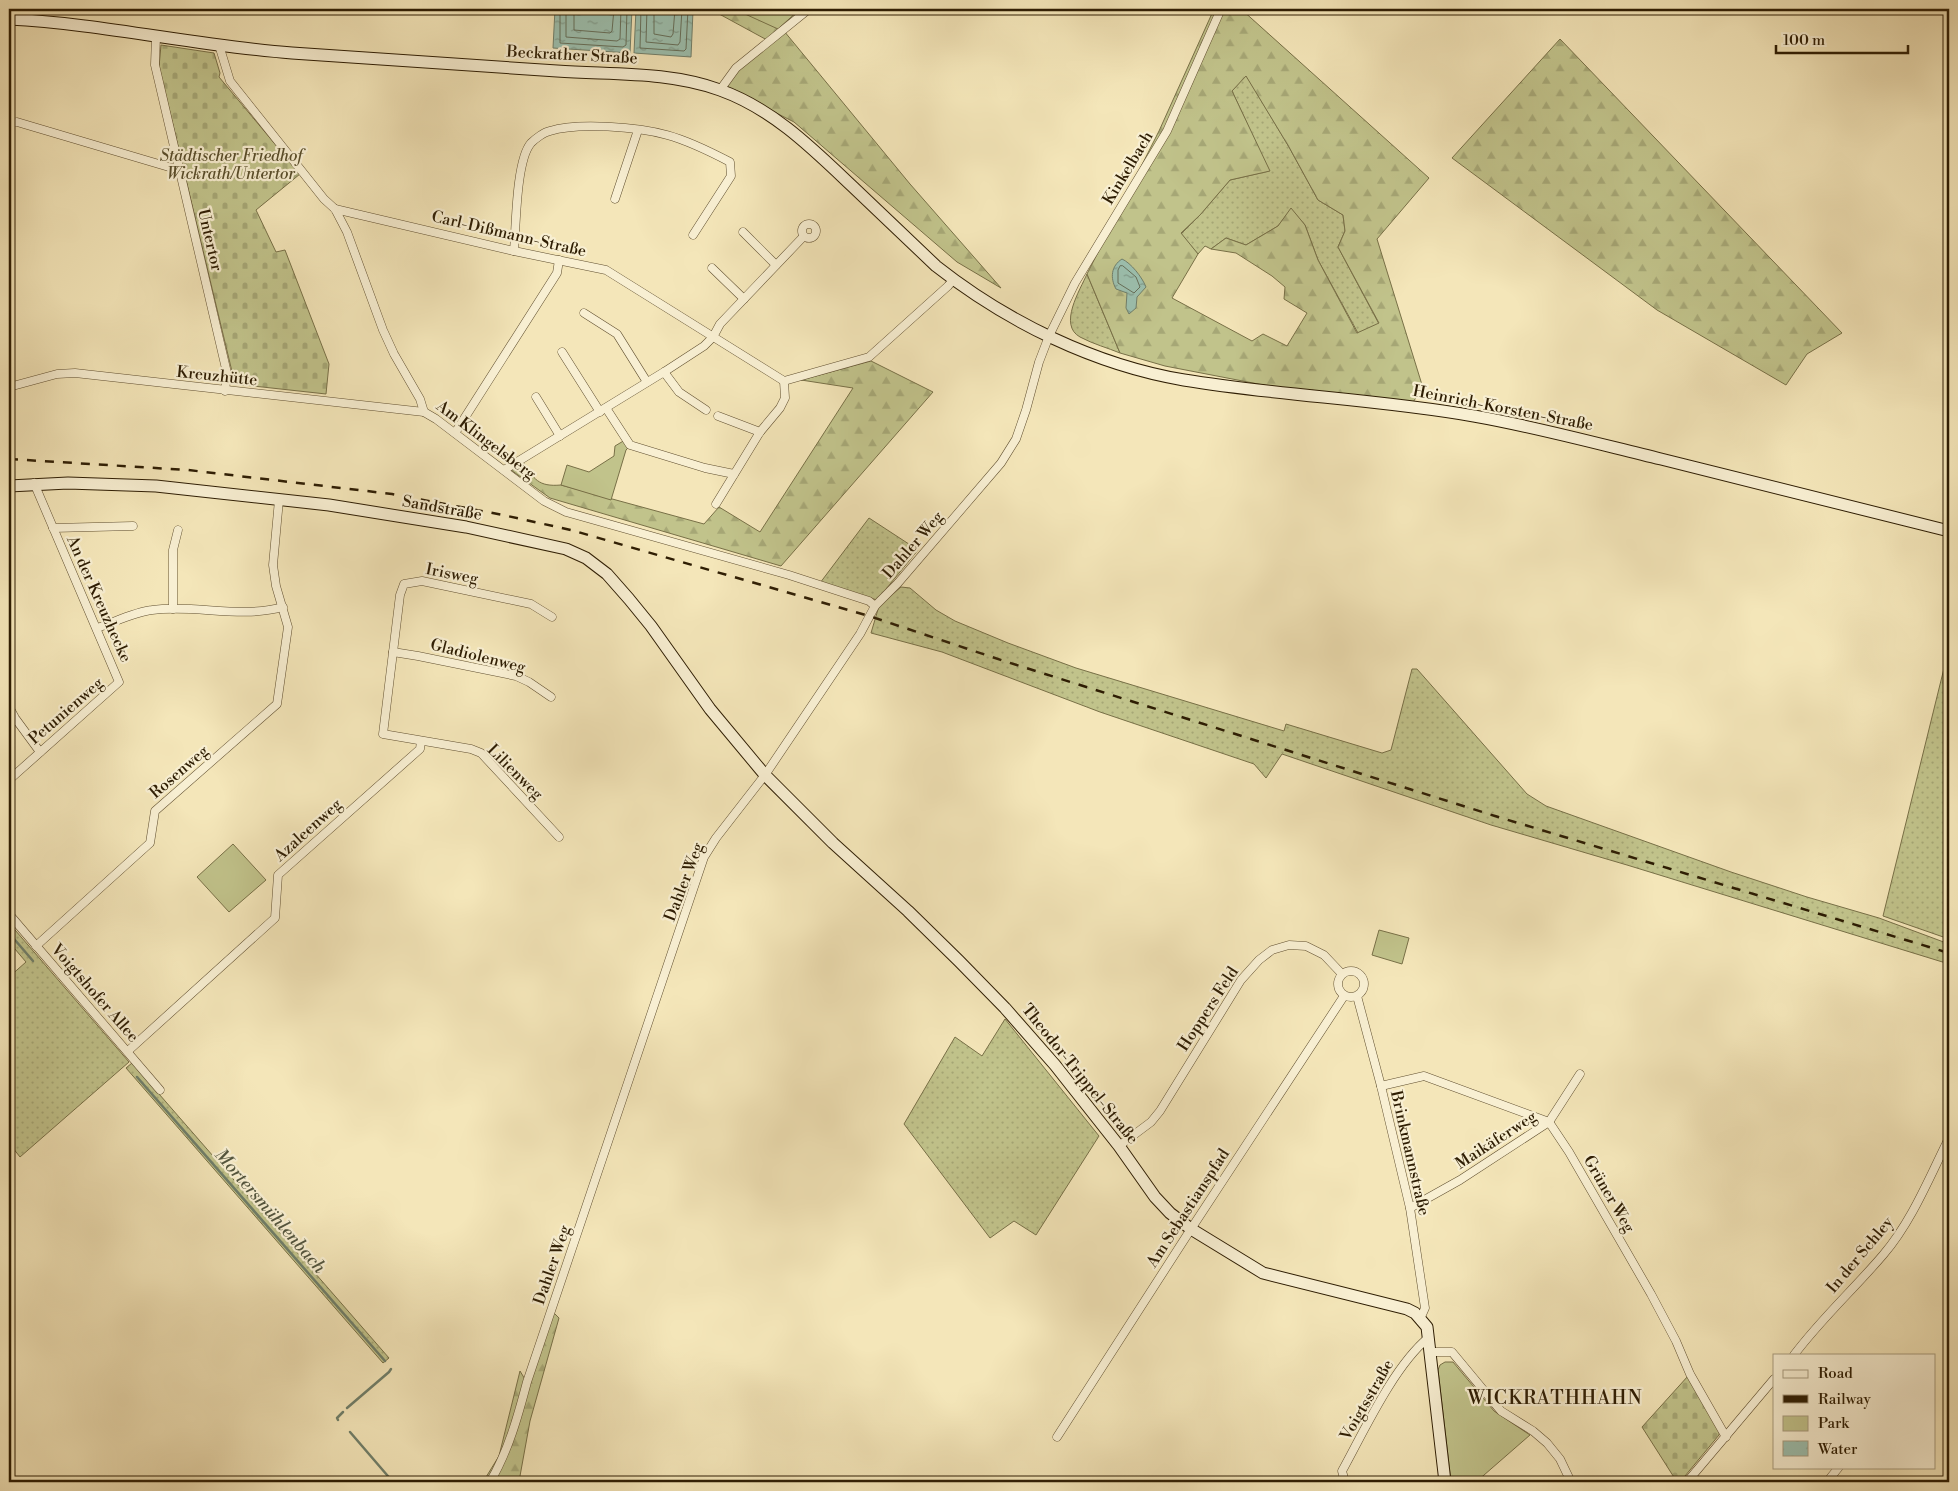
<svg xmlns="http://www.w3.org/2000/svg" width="1958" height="1491" viewBox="0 0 1958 1491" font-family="'Libre Bodoni',serif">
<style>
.grass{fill:url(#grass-dots);stroke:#787047}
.forest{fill:url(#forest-firs);stroke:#787047;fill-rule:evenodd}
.cemetery{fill:url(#cemetery-stones);stroke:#787047}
.green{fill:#c1c38b;stroke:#787047}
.water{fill:url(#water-ripples);stroke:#707f6a}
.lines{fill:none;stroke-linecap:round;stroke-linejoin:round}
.shore{stroke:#656e59;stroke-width:1}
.stream{stroke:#707f6a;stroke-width:2.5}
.street-casing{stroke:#604f30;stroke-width:9}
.secondary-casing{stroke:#2e1d03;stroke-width:13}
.street{stroke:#f8efd2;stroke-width:8}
.secondary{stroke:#f8efd2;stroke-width:11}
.rail{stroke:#2e1d03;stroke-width:2.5;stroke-dasharray:9 9;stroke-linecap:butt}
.labels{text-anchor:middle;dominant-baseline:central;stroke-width:4.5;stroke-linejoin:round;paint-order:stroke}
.street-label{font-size:16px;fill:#2e1d03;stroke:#f8efd2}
.park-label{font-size:16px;font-style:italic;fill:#5a4f2c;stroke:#f8efd2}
.water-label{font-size:18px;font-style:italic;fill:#54563f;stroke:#f8efd2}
.quarter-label{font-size:19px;letter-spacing:1px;fill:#2e1d03;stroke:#f8efd2}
</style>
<defs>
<pattern id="grass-dots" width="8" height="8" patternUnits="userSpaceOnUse" patternTransform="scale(1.25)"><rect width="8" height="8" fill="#c1c38b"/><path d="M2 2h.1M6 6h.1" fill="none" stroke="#a6a776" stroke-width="1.8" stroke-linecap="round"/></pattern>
<pattern id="forest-firs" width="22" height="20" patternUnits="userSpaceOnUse" patternTransform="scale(1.25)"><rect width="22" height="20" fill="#c1c38b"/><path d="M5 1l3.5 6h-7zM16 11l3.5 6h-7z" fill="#a6a776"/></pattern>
<pattern id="cemetery-stones" width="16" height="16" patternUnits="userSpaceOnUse" patternTransform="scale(1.25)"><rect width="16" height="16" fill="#c1c38b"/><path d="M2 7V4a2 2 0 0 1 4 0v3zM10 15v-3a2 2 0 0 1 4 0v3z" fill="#a6a776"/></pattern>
<pattern id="water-ripples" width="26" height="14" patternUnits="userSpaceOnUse" patternTransform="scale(1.25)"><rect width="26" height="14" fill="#9cc0af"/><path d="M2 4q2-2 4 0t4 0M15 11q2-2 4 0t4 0" fill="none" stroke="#809b8c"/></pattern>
</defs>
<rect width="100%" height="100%" fill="#f4e6b9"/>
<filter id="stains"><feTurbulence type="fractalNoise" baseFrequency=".004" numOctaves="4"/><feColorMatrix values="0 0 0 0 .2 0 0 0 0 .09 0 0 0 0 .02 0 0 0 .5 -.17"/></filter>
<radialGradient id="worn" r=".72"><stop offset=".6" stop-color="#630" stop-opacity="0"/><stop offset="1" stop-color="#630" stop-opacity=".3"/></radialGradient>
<!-- grass -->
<g class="grass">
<polygon points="1246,75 1289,147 1318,200 1343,215 1345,231 1338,247 1379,324 1358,333 1318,260 1305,225 1291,209 1278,226 1246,245 1226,238 1211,249 1205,246 1198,254 1181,234 1200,215 1230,180 1269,171 1232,91"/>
<path d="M1087,274L1120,353C1108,348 1093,344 1080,337C1058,325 1080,290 1087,274Z"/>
<polygon points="869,518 918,550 877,600 820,583"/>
<polygon points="901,587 910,588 936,610 955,621 1008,643 1076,668 1284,731 1286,724 1382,753 1391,750 1412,669 1417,669 1527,794 1546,806 1731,872 1807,897 1879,918 1949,944 1949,964 1627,865 1491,825 1282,754 1266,778 1254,764 1100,712 942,652 871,633 879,606"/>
<polygon points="1949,648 1949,939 1883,916"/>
<polygon points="9,923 129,1062 20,1157 9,1143 9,977 26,962 9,942"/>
<polygon points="1005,1019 1099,1136 1036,1235 1014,1221 990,1238 904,1124 955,1037 982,1056"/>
<polygon points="132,1063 389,1358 383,1363 126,1068"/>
</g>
<!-- forest -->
<g class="forest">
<polygon points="710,9 805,9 767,40"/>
<path d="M1214,9H1241L1429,178L1377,239L1423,388L1413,402L1284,389L1165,366L1120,353L1087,274L1159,131ZM1246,76L1289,147L1318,200L1343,215L1345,231L1338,247L1379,323L1357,333L1318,260L1305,225L1291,208L1278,226L1246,245L1226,238L1211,249L1236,253L1272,276L1285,287L1284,299L1307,313L1287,346L1263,334L1252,341L1172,298L1198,254L1181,233L1200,215L1230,180L1270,171L1232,91Z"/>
<polygon points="784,31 910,184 1001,288 957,262 794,122 719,84"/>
<polygon points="1560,39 1842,333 1807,354 1786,385 1657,310 1452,158"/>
<path d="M871,361L933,392L781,566L550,498L511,470L523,462C534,479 538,487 561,485L704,524L719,507L760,532L853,388L801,380Z"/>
<polygon points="551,1310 559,1318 530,1421 520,1476 515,1482 483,1482 499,1456 520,1371 526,1381"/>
</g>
<!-- cemetery -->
<g class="cemetery">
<polygon points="161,45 214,53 220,73 219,77 300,174 256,210 276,252 285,250 329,364 326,394 235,384 159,67"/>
<polygon points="1688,1376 1720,1428 1719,1435 1680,1482 1677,1482 1642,1427"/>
</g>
<!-- green -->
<g class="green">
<polygon points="734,9 800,9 778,29"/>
<polygon points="625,440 629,447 626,450 611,500 561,485 567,465 589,472 614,456 615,446"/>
<polygon points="233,844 266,880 229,912 197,877"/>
<polygon points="1379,930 1409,938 1402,964 1372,955"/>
<polygon points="1445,1362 1453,1362 1494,1411 1530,1435 1476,1482 1451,1482 1438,1370 1440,1365"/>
</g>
<!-- water -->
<g class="water">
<polygon points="555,9 632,9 630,53 553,48"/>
<polygon points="636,9 685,9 693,11 691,57 634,53"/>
<path d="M1122,259C1131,263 1142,277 1146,287L1137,297L1136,308L1129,314L1126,308L1127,293L1116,289C1110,278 1111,266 1122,259Z"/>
</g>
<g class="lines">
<!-- shore -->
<g class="shore">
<polyline points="560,9 560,43 623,47 626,45 627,9"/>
<polyline points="566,9 566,37 617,41 620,39 621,9"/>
<polyline points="574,9 574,30 610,33 612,31 614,9"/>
<polyline points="641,9 640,48 684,51 686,49 688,9"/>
<polyline points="647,9 646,42 678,45 680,42 682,9"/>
<polyline points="654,9 654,34 671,37 673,34 675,9"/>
<polygon points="1123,266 1136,277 1140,287 1134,293 1118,283 1118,270 1120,266"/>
</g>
<!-- stream -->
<g class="stream">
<polyline points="9,933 33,961"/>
<polyline points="137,1077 385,1361"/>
<polyline points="347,1408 389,1372 391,1369"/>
<polyline points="338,1420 337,1418 343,1412"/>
<polyline points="350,1432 393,1482"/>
</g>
<defs>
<g id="street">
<polyline points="156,36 155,65 227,373 225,391"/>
<polyline points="219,45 230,81 324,199 335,209 347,232 383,330 394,354 420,399 424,412 436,419 544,501 566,512 789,575 869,601 875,606"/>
<polyline points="720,90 736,68 809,9"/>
<polyline points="9,124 17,122 179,170"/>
<polyline points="615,199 638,130"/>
<polyline points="335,209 514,251 606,270 784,381 869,357 948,286 953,280"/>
<circle cx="809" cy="231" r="7"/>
<polyline points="743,232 776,265"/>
<path d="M514,251C516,227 516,160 531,143C535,139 544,132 550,131C577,122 639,127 667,135C689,141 709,151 730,162L731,176L693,235"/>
<polyline points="712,268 744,299"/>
<polyline points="584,313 617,334 647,382"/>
<polyline points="562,352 600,412"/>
<polyline points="664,372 679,392 706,410"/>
<polyline points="9,387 57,374 75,373 424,412"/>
<polyline points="536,397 560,436"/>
<polyline points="606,408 630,445 705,468 734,474"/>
<polyline points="718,416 760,432"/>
<polyline points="455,433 557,273 559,260"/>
<polyline points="504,470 664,372 704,346 713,337 720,324 804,236"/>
<polyline points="716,504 760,432 780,408 785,398 784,381"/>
<polyline points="53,528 133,526"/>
<polyline points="173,609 173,550 178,530"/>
<polyline points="552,617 531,604 422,581 404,584 400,595 383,734 471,749 481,753 559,837"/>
<path d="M97,628C115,622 134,612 152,610C195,604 240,619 283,607"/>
<polyline points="393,652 418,656 516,676 529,682 551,697"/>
<polyline points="9,707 15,718 40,752"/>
<polyline points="9,780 119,682 34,483"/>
<polyline points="9,914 160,1090"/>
<polyline points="36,946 150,843 155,811 277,704 288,627 276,586 273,565 279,500"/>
<circle cx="1351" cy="984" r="13"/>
<polyline points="1357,996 1381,1086 1410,1208 1425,1308 1421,1317"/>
<polyline points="128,1051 275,918 278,875 420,749 421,741"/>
<polyline points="1381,1086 1424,1076 1549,1122 1569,1152 1651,1294 1676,1341 1690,1374 1726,1437"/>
<polyline points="1119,1146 1151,1122 1160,1111 1241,980 1259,960 1272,950 1289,945 1306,946 1324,955 1342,974"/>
<polyline points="1410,1208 1460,1180 1549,1122 1580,1074"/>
<polyline points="1430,1352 1452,1352 1501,1411 1533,1431 1547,1443 1560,1459 1571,1482"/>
<path d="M1794,1355C1821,1319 1854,1289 1883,1255C1912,1221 1929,1178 1949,1138"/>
<polyline points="1057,1437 1191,1229 1344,996"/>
<path d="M490,1482C508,1452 518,1416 527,1382L704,857L716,838L765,775L860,634L875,606L898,583L1001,463L1016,439L1026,410L1039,362L1049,336L1075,283L1167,131L1221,9"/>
<path d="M1345,1482L1342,1471C1364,1431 1394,1366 1428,1338"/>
<polyline points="1687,1482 1774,1379"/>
<polyline points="1827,1482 1839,1467"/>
</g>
<g id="secondary">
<path d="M9,19C104,24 197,46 292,53C380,59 468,65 557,71C611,75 668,71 720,90C773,109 812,148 852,186C880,213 908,239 936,266C1007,322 1095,365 1184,380C1281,396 1378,399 1474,416C1537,427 1599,444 1661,459C1757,483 1853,507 1949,531"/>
<polyline points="9,486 68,483 156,486 329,505 466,527 566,549 586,558 607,574 629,599 651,626 710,709 765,775 833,843 908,911 959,961 1005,1008 1055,1065 1119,1146 1155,1197 1170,1213 1191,1229 1263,1273 1407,1309 1415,1313 1427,1327 1445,1482"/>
</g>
</defs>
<!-- street casing -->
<use href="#street" class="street-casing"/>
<!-- secondary casing -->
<use href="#secondary" class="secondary-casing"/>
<!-- street -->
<use href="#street" class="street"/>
<!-- secondary -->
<use href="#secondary" class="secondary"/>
<!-- rail -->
<polyline class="rail" points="9,459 188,470 392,494 503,515 571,530 869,616 1004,661 1495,816 1949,953"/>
</g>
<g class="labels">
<!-- street labels -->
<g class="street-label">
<text transform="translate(572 55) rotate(3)">Beckrather Straße</text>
<text transform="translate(1128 168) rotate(-59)">Kinkelbach</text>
<text transform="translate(509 234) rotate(13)">Carl-Dißmann-Straße</text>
<text transform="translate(210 240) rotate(77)">Untertor</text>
<text transform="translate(217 376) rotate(6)">Kreuzhütte</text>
<text transform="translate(1503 408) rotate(11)">Heinrich-Korsten-Straße</text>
<text transform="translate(486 440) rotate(37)">Am Klingelsberg</text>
<text transform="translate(442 508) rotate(10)">Sandstraße</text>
<text transform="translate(913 545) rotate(-49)">Dahler Weg</text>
<text transform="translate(452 574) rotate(11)">Irisweg</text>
<text transform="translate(99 599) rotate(66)">An der Kreuzhecke</text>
<text transform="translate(478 656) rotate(14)">Gladiolenweg</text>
<text transform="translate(66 711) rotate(-41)">Petunienweg</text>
<text transform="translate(179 772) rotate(-41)">Rosenweg</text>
<text transform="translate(515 772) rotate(45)">Lilienweg</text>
<text transform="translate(308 830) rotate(-42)">Azaleenweg</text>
<text transform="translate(684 882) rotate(-69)">Dahler Weg</text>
<text transform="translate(95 993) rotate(49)">Voigtshofer Allee</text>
<text transform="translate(1208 1009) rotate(-57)">Hoppers Feld</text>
<text transform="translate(1080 1074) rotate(51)">Theodor-Trippel-Straße</text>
<text transform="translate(1496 1140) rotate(-33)">Maikäferweg</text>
<text transform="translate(1410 1153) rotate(77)">Brinkmannstraße</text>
<text transform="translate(1609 1194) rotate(60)">Grüner Weg</text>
<text transform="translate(1188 1208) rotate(-57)">Am Sebastianspfad</text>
<text transform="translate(1860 1255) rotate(-50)">In der Schley</text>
<text transform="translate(552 1265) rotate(-71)">Dahler Weg</text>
<text transform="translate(1367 1400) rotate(-60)">Voigtsstraße</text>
</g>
<!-- park labels -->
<g class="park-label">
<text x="231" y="156">Städtischer Friedhof<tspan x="231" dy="18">Wickrath/Untertor</tspan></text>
</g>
<!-- water labels -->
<g class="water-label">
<text transform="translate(270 1211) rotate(49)">Mortersmühlenbach</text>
</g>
<!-- quarter labels -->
<g class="quarter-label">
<text x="1555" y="1398">WICKRATHHAHN</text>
</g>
</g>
<!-- margin -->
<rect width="1958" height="1491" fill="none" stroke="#f4e6b9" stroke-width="30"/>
<rect x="10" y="10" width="1938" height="1471" fill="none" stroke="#2e1d03" stroke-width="2.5"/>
<rect x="15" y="15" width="1928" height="1461" fill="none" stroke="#2e1d03"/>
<!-- legend -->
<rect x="1773" y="1354" width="162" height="115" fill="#f8efd2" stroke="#a79b7f"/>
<rect x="1783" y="1370" width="25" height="8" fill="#f8efd2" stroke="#a79b7f"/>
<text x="1818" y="1378" font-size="15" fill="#2e1d03">Road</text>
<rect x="1783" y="1395" width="25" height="8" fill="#2e1d03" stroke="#a79b7f"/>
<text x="1818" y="1404" font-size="15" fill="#2e1d03">Railway</text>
<rect x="1783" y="1416" width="25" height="15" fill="#c1c38b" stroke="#a79b7f"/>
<text x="1818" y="1428" font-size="15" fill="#2e1d03">Park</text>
<rect x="1783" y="1441" width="25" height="15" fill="url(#water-ripples)" stroke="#a79b7f"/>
<text x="1818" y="1454" font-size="15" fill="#2e1d03">Water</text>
<!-- scale -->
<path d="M1776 45v8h132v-8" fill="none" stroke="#2e1d03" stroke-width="2.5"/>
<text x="1783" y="45" font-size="15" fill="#2e1d03" stroke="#f8efd2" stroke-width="4" paint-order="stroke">100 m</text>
<rect width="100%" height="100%" filter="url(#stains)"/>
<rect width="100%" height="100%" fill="url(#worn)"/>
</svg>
